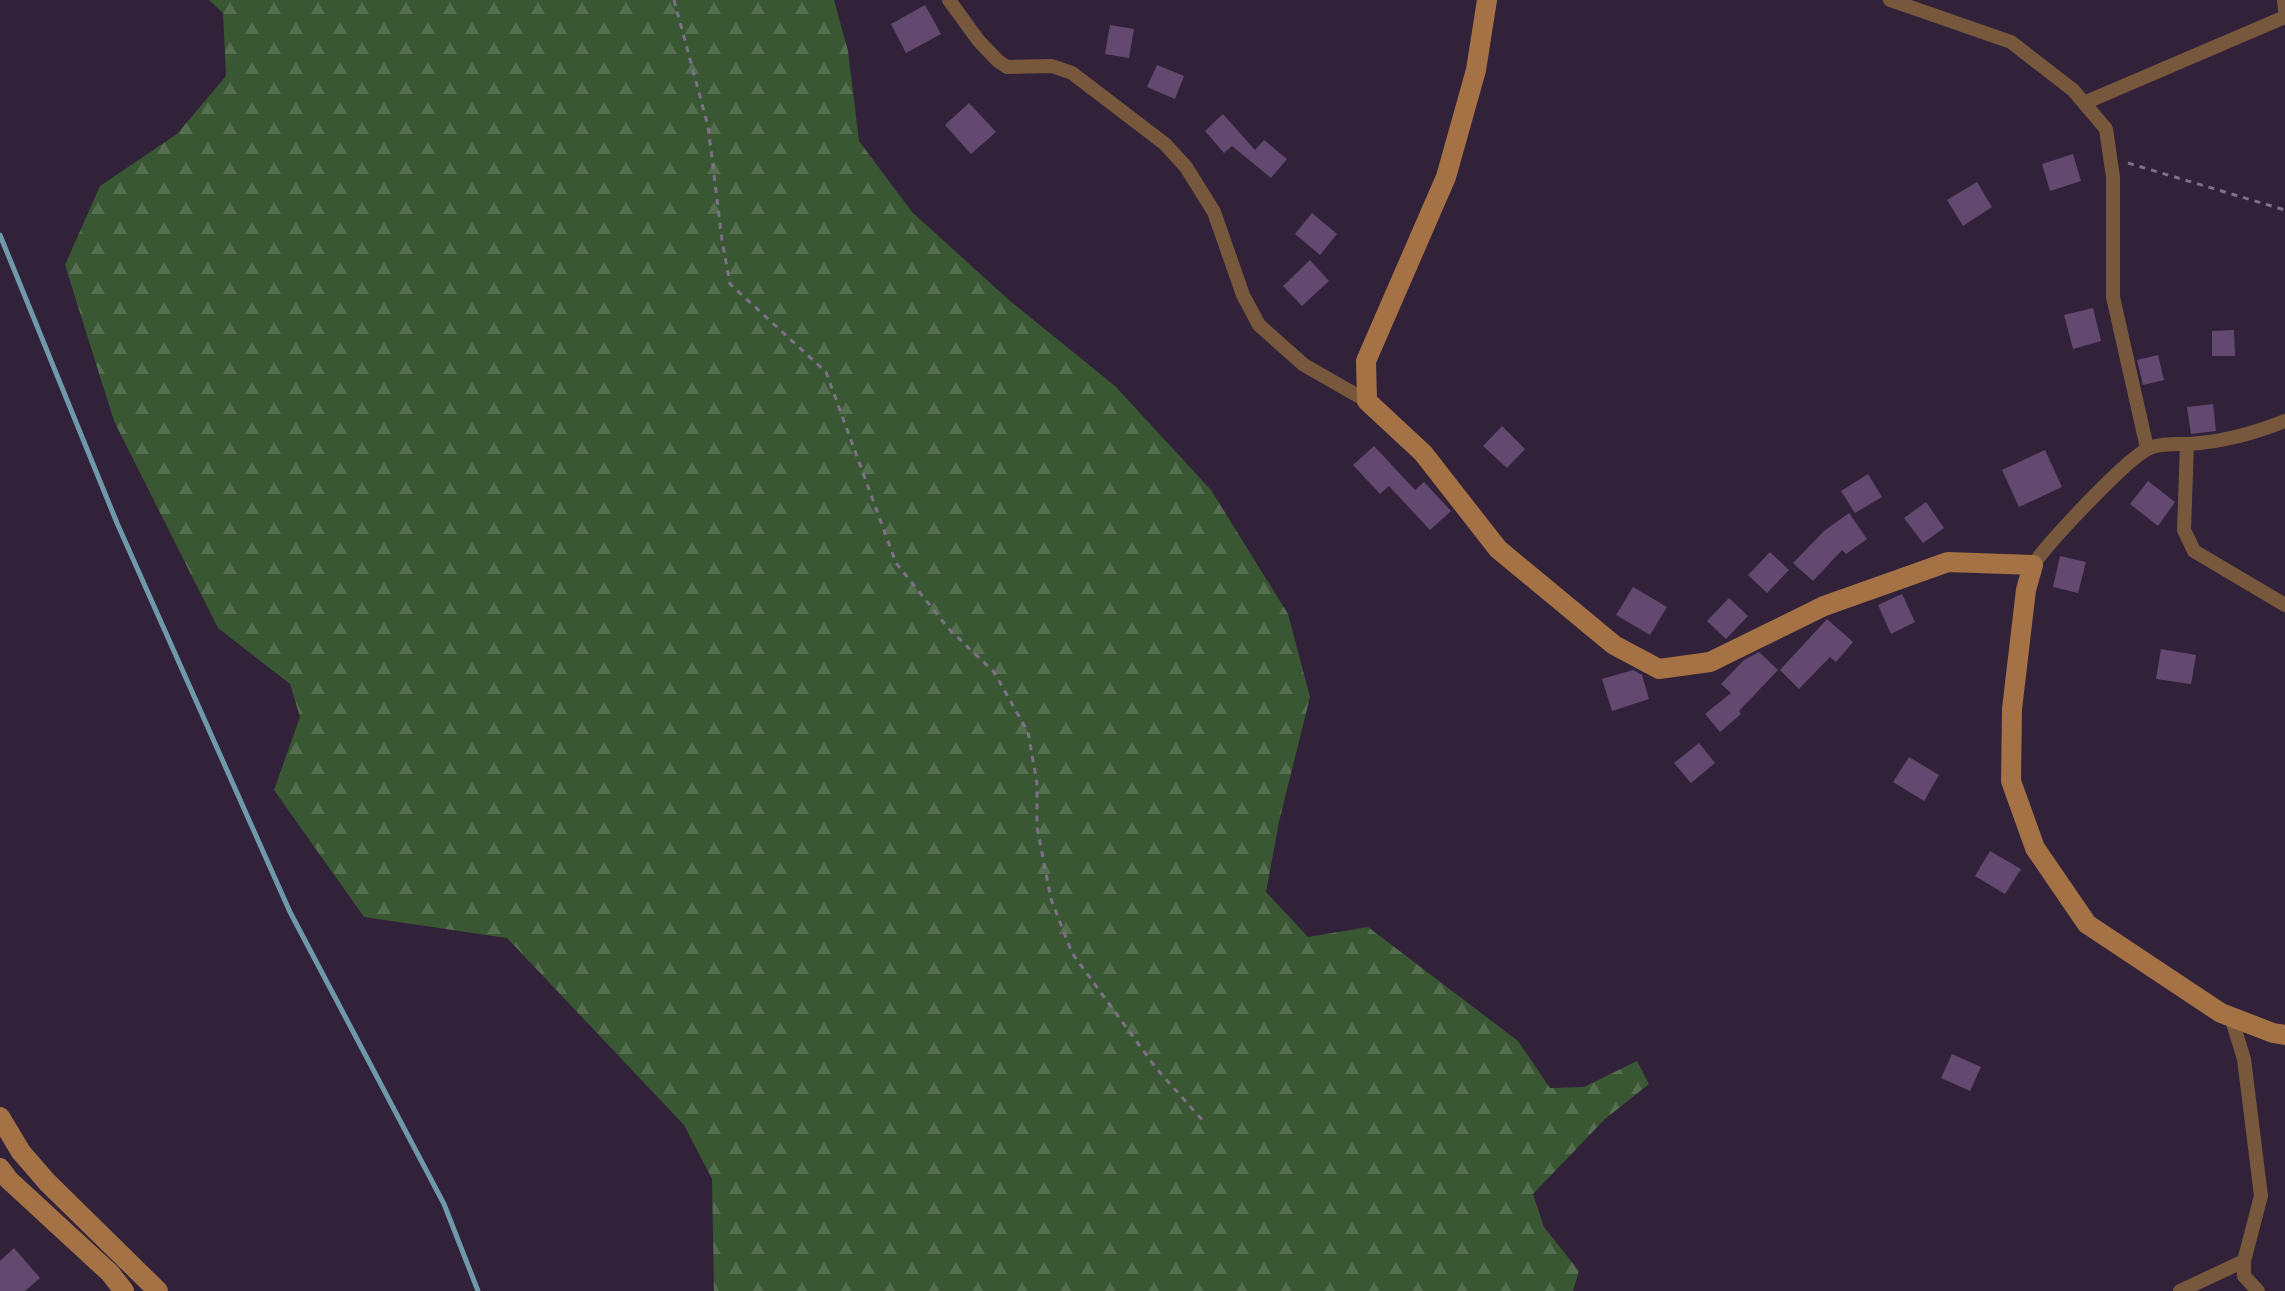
<svg xmlns="http://www.w3.org/2000/svg" width="2285" height="1291" viewBox="0 0 2285 1291" font-family="'DejaVu Sans',sans-serif">
<style>
.forest{fill:url(#forest-firs)}
.lines{fill:none;stroke-linecap:round;stroke-linejoin:round}
.stream{stroke:#6f99aa;stroke-width:5}
.building{fill:#634970}
.path{stroke:#7e7086;stroke-width:3;stroke-dasharray:6 6;stroke-linecap:butt}
.street{stroke:#78583d;stroke-width:14}
.secondary{stroke:#a47245;stroke-width:20}
</style>
<defs>
<pattern id="forest-firs" width="22" height="20" patternUnits="userSpaceOnUse" patternTransform="scale(2)"><rect width="22" height="20" fill="#395732"/><path d="M5 1l3.5 6h-7zM16 11l3.5 6h-7z" fill="#566f51"/></pattern>
</defs>
<rect width="100%" height="100%" fill="#312139"/>
<!-- forest -->
<polygon class="forest" points="209,0 834,0 848,51 859,141 912,212 1009,300 1115,386 1211,490 1288,614 1310,697 1279,822 1266,892 1308,937 1368,927 1518,1041 1550,1088 1584,1087 1637,1061 1649,1084 1605,1119 1533,1194 1544,1227 1579,1271 1573,1291 714,1291 712,1179 684,1125 507,938 364,917 274,790 300,717 290,684 218,628 114,421 65,265 100,186 177,134 226,76 223,13"/>
<g class="lines">
<!-- stream -->
<polyline class="stream" points="0,235 117,523 290,912 444,1204 478,1291"/>
</g>
<!-- building -->
<g class="building">
<polygon points="925,5 941,34 906,53 891,24"/>
<polygon points="1110,25 1134,29 1129,58 1105,54"/>
<polygon points="1157,65 1184,76 1175,99 1147,87"/>
<polygon points="969,103 996,132 971,154 945,125"/>
<polygon points="1223,114 1255,150 1264,140 1287,159 1271,178 1232,146 1224,153 1205,131"/>
<polygon points="2073,154 2081,181 2050,191 2042,164"/>
<polygon points="1977,182 1992,207 1963,226 1947,200"/>
<polygon points="1312,213 1337,234 1320,255 1295,234"/>
<polygon points="1310,260 1329,281 1302,306 1283,286"/>
<polygon points="2093,308 2101,341 2073,349 2064,315"/>
<polygon points="2234,330 2235,356 2212,356 2212,331"/>
<polygon points="2158,355 2164,380 2143,385 2137,360"/>
<polygon points="2213,404 2216,431 2191,434 2187,407"/>
<polygon points="1502,426 1525,449 1507,468 1483,446"/>
<polygon points="1374,446 1415,490 1424,482 1451,511 1430,530 1389,486 1380,494 1353,465"/>
<polygon points="2045,450 2062,487 2019,507 2002,470"/>
<polygon points="1868,474 1882,497 1855,513 1841,491"/>
<polygon points="2148,481 2175,502 2158,526 2130,504"/>
<polygon points="1926,502 1944,528 1923,543 1904,518"/>
<polygon points="1849,513 1867,539 1846,554 1842,550 1813,581 1793,563 1824,531"/>
<polygon points="1770,552 1789,570 1767,593 1748,575"/>
<polygon points="2060,556 2086,562 2078,593 2053,587"/>
<polygon points="1633,587 1667,607 1650,635 1616,615"/>
<polygon points="1902,594 1915,622 1891,634 1878,605"/>
<polygon points="1729,598 1748,616 1726,639 1707,621"/>
<polygon points="1827,619 1853,642 1836,662 1830,657 1799,689 1780,670"/>
<polygon points="2161,649 2196,655 2191,684 2156,679"/>
<polygon points="1759,652 1778,670 1739,711 1741,714 1720,732 1705,714 1731,693 1721,684 1744,660"/>
<polygon points="1633,670 1642,675 1649,699 1612,711 1602,679"/>
<polygon points="1699,743 1715,763 1691,783 1674,763"/>
<polygon points="1909,757 1939,775 1924,801 1893,782"/>
<polygon points="1990,851 2021,869 2005,894 1975,876"/>
<polygon points="1952,1054 1981,1067 1970,1091 1941,1078"/>
<polygon points="14,1248 40,1278 25,1291 0,1291 0,1261"/>
</g>
<g class="lines">
<!-- path -->
<g class="path">
<polyline points="674,0 708,126 722,240 730,284 826,372 896,563 949,629 994,672 1028,732 1037,783 1037,827 1051,899 1072,953 1156,1068 1204,1122"/>
<polyline points="2128,163 2285,210"/>
</g>
<!-- street -->
<g class="street">
<polyline points="949,0 978,40 998,61 1007,67 1052,66 1072,73 1165,144 1186,167 1214,212 1243,295 1259,325 1304,365 1367,401"/>
<polyline points="1890,0 2011,42 2073,90 2106,129 2113,177 2113,297 2147,448"/>
<polyline points="2284,0 2285,10"/>
<polyline points="2084,103 2285,17"/>
<polyline points="2187,444 2184,530 2194,551 2285,605"/>
<path d="M2033,565C2049,542 2130,454 2152,447C2165,443 2175,444 2189,444C2221,442 2255,433 2285,421"/>
<polyline points="2231,1017 2244,1059 2261,1196 2244,1261 2244,1276 2258,1291"/>
<polyline points="2180,1291 2244,1261"/>
</g>
<!-- secondary -->
<g class="secondary">
<polyline points="1487,0 1476,70 1446,177 1366,361 1367,401 1423,453 1498,549 1614,645 1659,669 1710,662 1824,606 1948,562 2033,565 2026,590 2012,709 2011,781 2035,848 2087,924 2221,1013 2273,1033 2285,1035"/>
<polyline points="0,1117 21,1152 47,1182 158,1291"/>
<polyline points="0,1168 9,1180 110,1273 124,1291"/>
</g>
</g>
</svg>
